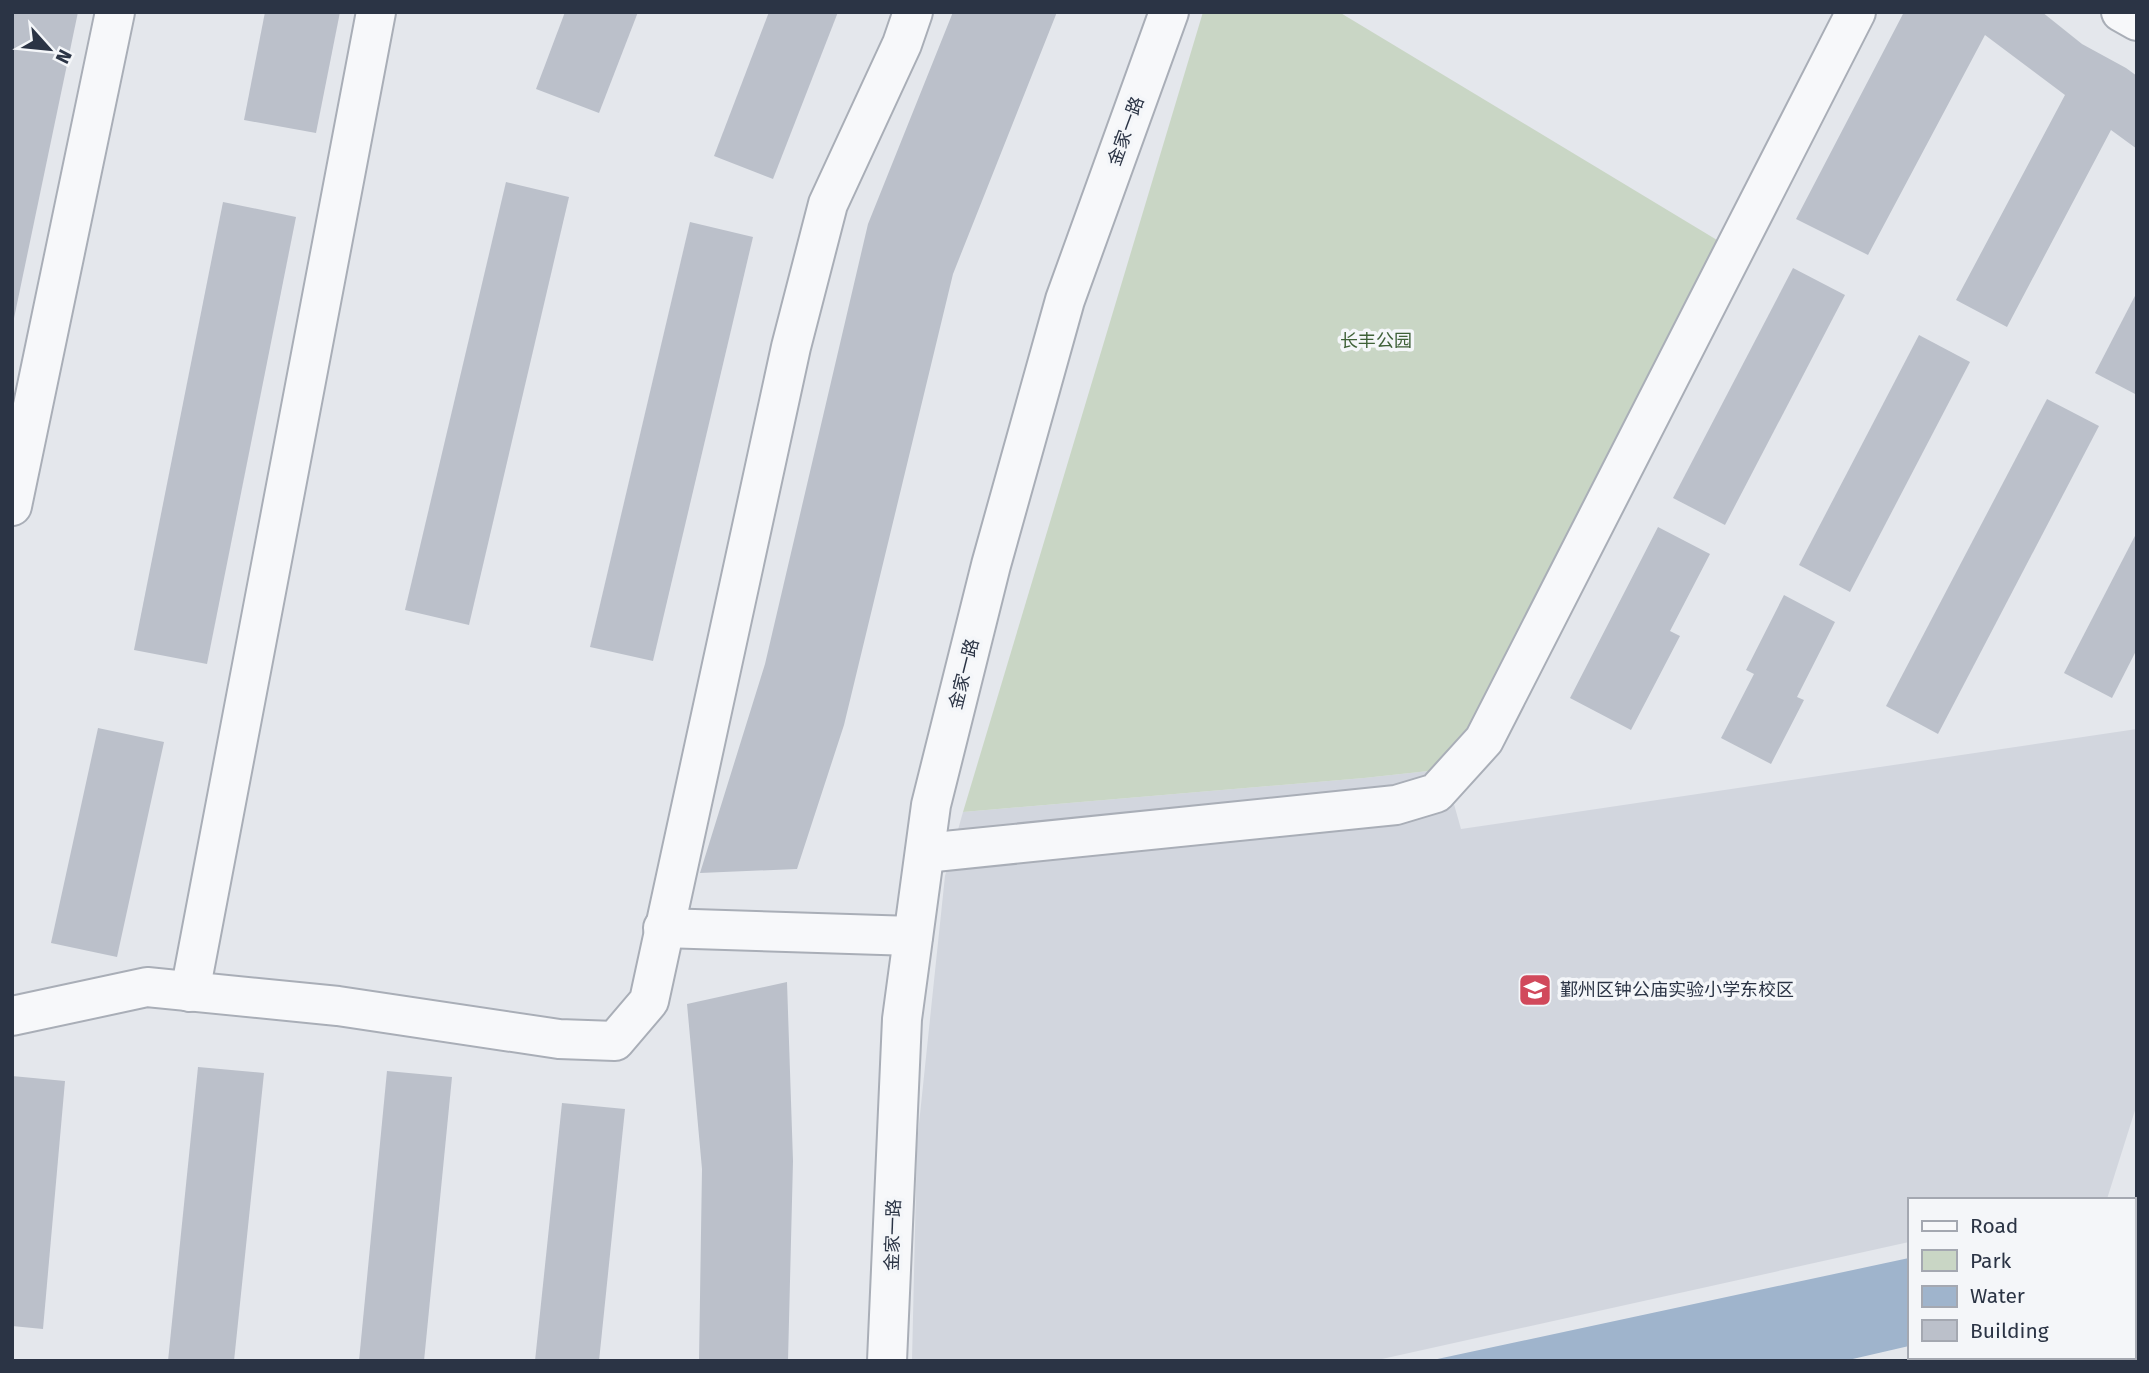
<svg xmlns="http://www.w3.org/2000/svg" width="2149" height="1373" viewBox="0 0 2149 1373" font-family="'Fira Sans','Noto Sans SC',sans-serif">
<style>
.built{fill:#d2d6de}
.green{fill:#c9d6c5}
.water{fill:#9fb4cc}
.building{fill:#bbc0ca}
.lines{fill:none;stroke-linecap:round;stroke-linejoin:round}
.minor-casing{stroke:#a9aeb7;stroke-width:42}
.minor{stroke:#f7f8fa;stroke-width:38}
.labels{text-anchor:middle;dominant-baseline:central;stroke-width:7;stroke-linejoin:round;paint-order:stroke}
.street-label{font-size:18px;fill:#2b3445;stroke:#f4f6f9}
.park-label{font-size:18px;fill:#3f6138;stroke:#f4f6f9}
.poi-label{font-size:18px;fill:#2b3445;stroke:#f4f6f9;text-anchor:start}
</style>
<rect width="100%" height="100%" fill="#e4e7ec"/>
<!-- built -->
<polygon class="built" points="2137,729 2137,1104 2107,1199 1909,1200 1909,1242 1373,1361 912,1361 917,1143 945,876 963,812 1364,778 1456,768 1448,783 1461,829"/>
<!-- green -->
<polygon class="green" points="1203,12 1339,12 1717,240 1456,768 1364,778 963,812"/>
<!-- water -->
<polygon class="water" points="1909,1258 1909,1346 1844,1361 1428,1361"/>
<!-- building -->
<g class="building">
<polygon points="12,12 78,12 13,323 12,323"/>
<polygon points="265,12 340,12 316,133 244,120"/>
<polygon points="565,12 638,12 599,113 536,89"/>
<polygon points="769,12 838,12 773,179 714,156"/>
<polygon points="953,12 1057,12 953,274 844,725 797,869 700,873 765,664 868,224"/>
<polygon points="1904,12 2042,12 2082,44 2126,68 2137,76 2137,149 2111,130 2007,327 1956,300 2065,95 1985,35 1868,255 1796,219"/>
<polygon points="506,182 569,197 469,625 405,610"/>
<polygon points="223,202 296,217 207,664 134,650"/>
<polygon points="690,222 753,237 653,661 590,647"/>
<polygon points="1793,268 1845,295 1725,525 1673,498"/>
<polygon points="2137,292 2137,395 2095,373"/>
<polygon points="1919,335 1970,362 1850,592 1799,565"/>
<polygon points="2047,399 2099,426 1938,734 1886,706"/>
<polygon points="1658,527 1710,554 1670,631 1680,636 1631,730 1570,698"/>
<polygon points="2137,532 2137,649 2112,698 2064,673"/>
<polygon points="1784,595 1835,622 1797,697 1804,700 1771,764 1721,738 1754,674 1746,670"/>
<polygon points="98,728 164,742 117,957 51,943"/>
<polygon points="787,982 793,1161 788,1361 699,1361 702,1169 687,1004"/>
<polygon points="198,1067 264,1073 234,1361 168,1361"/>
<polygon points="387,1071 452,1077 424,1361 359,1361"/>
<polygon points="12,1076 65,1081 43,1329 12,1326"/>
<polygon points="562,1103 625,1109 599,1361 535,1361"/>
</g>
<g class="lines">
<defs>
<g id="minor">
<polyline points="2121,12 2137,21"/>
<polyline points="12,506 115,12"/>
<polyline points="925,853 1396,805 1436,793 1484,740 1856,12"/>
<polyline points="663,928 913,936"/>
<polyline points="190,992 376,12"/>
<polyline points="12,1016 147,987 338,1006 559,1039 615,1041 649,1001 791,347 828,204 902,44 913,12"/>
<polyline points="887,1361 902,1019 931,805 991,565 1065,300 1169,12"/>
</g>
</defs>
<!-- minor casing -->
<use href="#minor" class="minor-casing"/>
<!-- minor -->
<use href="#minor" class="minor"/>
</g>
<!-- icons -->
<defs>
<symbol id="school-square" viewBox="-11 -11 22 22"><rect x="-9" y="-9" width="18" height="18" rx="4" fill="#d1495b" stroke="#f4f6f9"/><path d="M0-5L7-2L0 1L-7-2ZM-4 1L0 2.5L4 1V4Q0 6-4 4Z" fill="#fff"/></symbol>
</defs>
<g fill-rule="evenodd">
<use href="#school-square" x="1516" y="971" width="38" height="38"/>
</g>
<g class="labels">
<!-- street labels -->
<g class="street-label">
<text transform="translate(1126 131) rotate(-70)">金家一路</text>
<text transform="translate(964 674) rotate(-76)">金家一路</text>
<text transform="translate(893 1235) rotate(-88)">金家一路</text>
</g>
<!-- park labels -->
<g class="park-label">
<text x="1376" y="341">长丰公园</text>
</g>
<!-- poi labels -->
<g class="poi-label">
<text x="1560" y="990">鄞州区钟公庙实验小学东校区</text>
</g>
</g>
<!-- border -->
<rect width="2149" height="1373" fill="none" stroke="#2b3445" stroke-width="28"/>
<!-- legend -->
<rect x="1908" y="1198" width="228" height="161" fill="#f4f6f9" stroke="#a4a8b1" stroke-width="2"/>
<rect x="1922" y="1221" width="35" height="10" fill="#f7f8fa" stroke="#a4a8b1" stroke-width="2"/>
<text x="1970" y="1233" font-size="21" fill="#2b3445">Road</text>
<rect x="1922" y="1250" width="35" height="21" fill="#c9d6c5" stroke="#a4a8b1" stroke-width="2"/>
<text x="1970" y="1268" font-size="21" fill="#2b3445">Park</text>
<rect x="1922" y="1286" width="35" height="21" fill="#9fb4cc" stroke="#a4a8b1" stroke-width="2"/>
<text x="1970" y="1303" font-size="21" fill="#2b3445">Water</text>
<rect x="1922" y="1320" width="35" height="21" fill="#bbc0ca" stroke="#a4a8b1" stroke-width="2"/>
<text x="1970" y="1338" font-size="21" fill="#2b3445">Building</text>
<!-- north arrow -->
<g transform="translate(49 49) rotate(117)" stroke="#f4f6f9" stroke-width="5" paint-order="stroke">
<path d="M0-5L12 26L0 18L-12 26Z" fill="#2b3445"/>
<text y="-10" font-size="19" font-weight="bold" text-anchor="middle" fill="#2b3445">N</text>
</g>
</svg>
